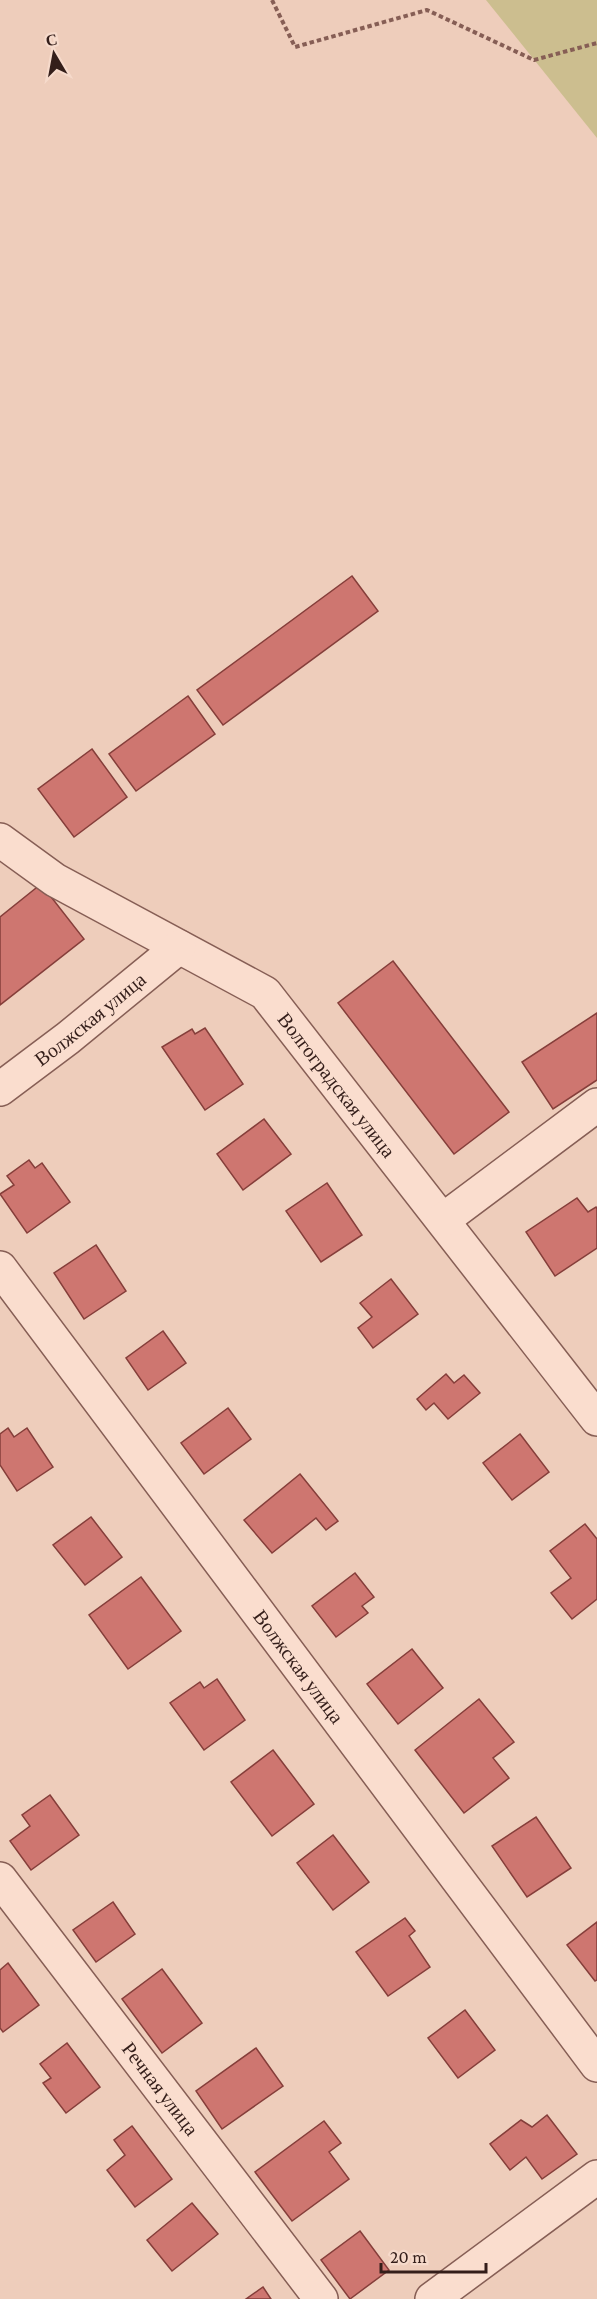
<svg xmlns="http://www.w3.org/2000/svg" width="597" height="2299" viewBox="0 0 597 2299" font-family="'Crimson Pro',serif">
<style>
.green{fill:#ccbe8f}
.building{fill:#ce7670;stroke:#853e3a;stroke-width:1.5}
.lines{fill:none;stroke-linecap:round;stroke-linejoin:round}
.minor-casing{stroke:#865e55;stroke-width:36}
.path{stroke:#865e55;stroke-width:4;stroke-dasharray:4.5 3;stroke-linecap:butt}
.minor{stroke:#faddce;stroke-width:33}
.labels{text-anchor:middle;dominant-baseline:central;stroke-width:4.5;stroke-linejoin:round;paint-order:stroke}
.street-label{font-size:20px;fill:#341e1a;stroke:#f6dacb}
</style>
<rect width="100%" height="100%" fill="#eecdbb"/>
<!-- green -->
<polygon class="green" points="486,0 597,0 597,138"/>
<!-- building -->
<g class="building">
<polygon points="352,576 378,611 223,725 197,690"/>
<polygon points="188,696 215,734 136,791 109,754"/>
<polygon points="92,749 127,797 74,837 38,789"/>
<polygon points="41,884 84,939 0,1005 0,917"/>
<polygon points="393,961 509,1112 454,1154 338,1003"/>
<polygon points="597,1013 597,1080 553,1109 522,1062"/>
<polygon points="205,1028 243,1084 205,1110 162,1047 192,1029 195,1034"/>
<polygon points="264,1119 291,1154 243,1190 217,1154"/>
<polygon points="29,1160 35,1168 42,1163 70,1202 27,1233 0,1194 14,1185 7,1176"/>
<polygon points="327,1183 362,1235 321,1262 286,1211"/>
<polygon points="577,1198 588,1212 596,1207 597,1209 597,1248 555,1276 526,1232"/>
<polygon points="96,1245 126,1291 84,1319 54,1273"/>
<polygon points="391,1279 418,1314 373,1348 358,1328 372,1317 360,1303"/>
<polygon points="163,1331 186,1363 148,1390 126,1358"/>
<polygon points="446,1374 454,1383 464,1375 480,1393 448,1419 434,1403 426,1410 417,1399"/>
<polygon points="228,1408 251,1439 204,1474 181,1443"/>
<polygon points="8,1428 14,1437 27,1428 53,1467 17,1491 0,1465 0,1434"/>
<polygon points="520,1434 549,1472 512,1500 483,1463"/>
<polygon points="300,1474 338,1521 326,1530 316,1518 272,1553 244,1520"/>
<polygon points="91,1517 122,1557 85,1585 53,1545"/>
<polygon points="585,1524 597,1539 597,1599 572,1619 551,1593 571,1578 550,1551"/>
<polygon points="355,1573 374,1597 362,1606 368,1613 336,1637 312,1606"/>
<polygon points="141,1577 181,1631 128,1669 89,1615"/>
<polygon points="412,1649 443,1688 398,1724 367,1684"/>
<polygon points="217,1679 245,1720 204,1750 170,1703 200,1682 204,1688"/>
<polygon points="479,1699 514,1742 493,1758 509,1778 464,1813 415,1750"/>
<polygon points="273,1750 314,1804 272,1836 231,1782"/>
<polygon points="50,1795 79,1835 31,1870 10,1841 30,1826 22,1815"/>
<polygon points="536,1817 571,1868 527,1897 492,1846"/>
<polygon points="333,1835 369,1882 333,1910 297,1863"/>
<polygon points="113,1902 135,1934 96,1962 73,1930"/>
<polygon points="405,1918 415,1931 409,1936 430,1967 388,1996 356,1952"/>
<polygon points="597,1922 597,1980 595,1981 567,1945"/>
<polygon points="8,1963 39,2005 3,2032 0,2028 0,1970"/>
<polygon points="162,1969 202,2023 162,2053 122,1999"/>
<polygon points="465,2010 495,2050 458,2078 428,2038"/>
<polygon points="67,2043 100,2087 66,2113 43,2083 51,2078 40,2064"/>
<polygon points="256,2048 283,2086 222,2129 196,2091"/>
<polygon points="547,2115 577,2154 542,2179 526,2157 510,2170 490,2144 521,2120 532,2127"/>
<polygon points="324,2121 341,2143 329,2152 349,2179 292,2221 255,2172"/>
<polygon points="132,2126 172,2179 135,2207 107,2170 125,2155 114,2140"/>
<polygon points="192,2203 218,2234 172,2271 147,2240"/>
<polygon points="360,2231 389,2270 350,2299 321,2260"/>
<polygon points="263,2287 271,2299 246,2299"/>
</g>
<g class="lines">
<defs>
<g id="minor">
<path id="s1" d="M0,840L55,880L265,993L597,1419"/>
<path id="s2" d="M0,1089L68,1038L179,947"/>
<polyline points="443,1220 597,1105"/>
<path id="s3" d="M0,1268L597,2065"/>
<path id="s4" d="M0,1879L321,2299"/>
<polyline points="432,2299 597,2177"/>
</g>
</defs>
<!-- minor casing -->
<use href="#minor" class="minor-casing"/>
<!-- path -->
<polyline class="path" points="272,0 295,47 427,10 534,60 597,43"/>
<!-- minor -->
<use href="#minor" class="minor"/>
</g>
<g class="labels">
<!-- street labels -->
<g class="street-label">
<text stroke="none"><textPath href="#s2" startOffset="114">Волжская улица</textPath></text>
<text stroke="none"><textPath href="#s1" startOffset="423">Волгоградская улица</textPath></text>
<text stroke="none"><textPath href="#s3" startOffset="498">Волжская улица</textPath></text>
<text stroke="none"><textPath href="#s4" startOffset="264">Речная улица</textPath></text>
</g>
</g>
<!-- north arrow -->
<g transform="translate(54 54) rotate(350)" stroke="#f6dacb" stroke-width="4.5" paint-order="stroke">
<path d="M0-4.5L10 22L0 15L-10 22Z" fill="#341e1a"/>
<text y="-9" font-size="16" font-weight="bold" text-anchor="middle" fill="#341e1a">С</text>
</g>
<!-- scale -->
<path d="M381 2263v9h105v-9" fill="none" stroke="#341e1a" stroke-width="3"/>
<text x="390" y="2263" font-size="18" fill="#341e1a" stroke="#f6dacb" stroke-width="4.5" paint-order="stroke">20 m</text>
</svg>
